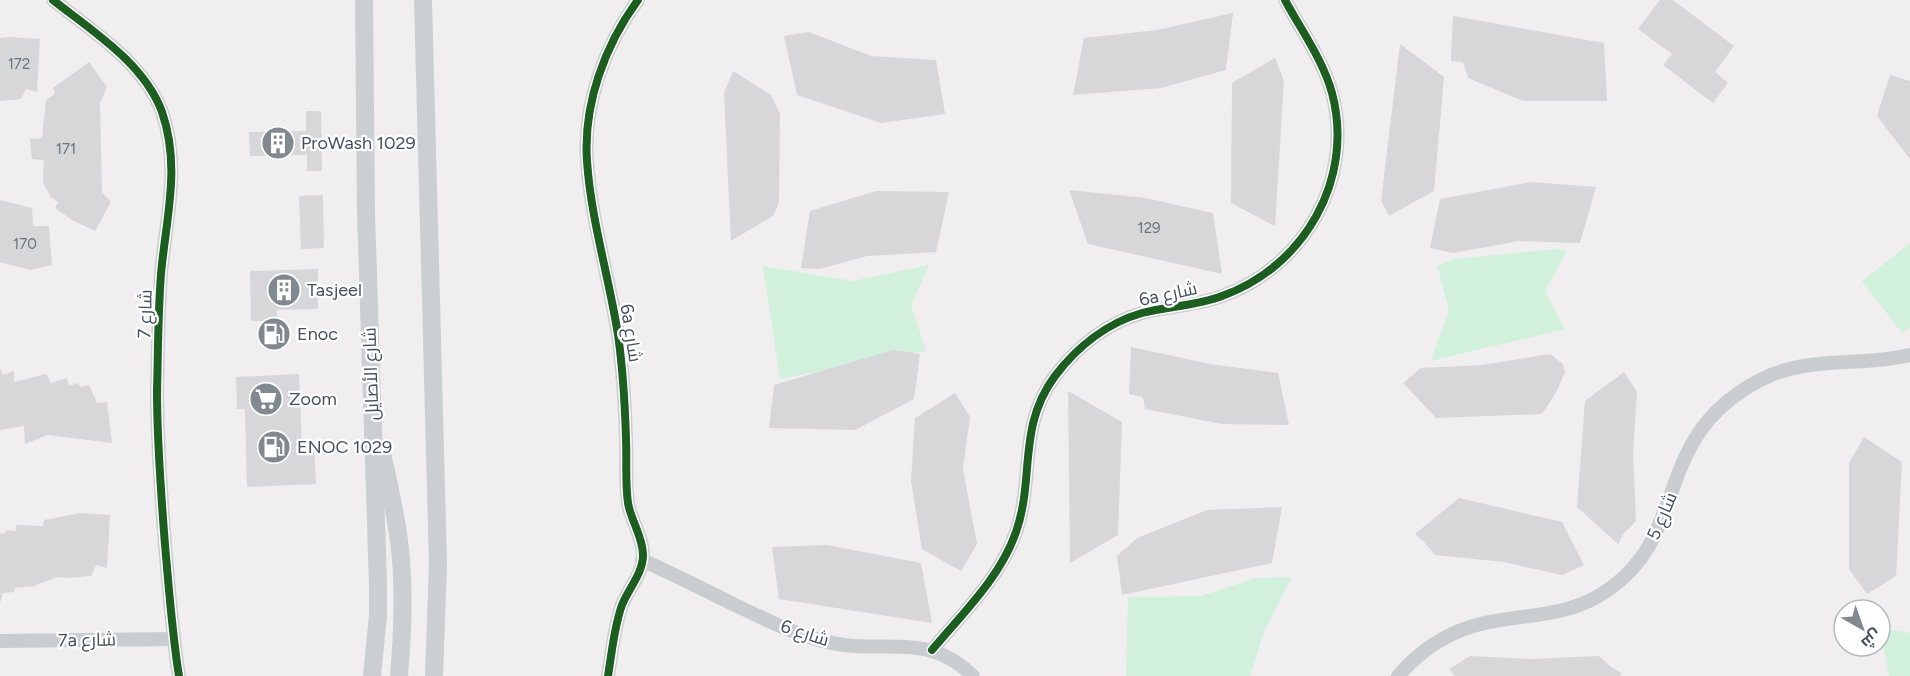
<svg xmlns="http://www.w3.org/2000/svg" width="1910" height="676" viewBox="0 0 1910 676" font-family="Figtree,Cairo,sans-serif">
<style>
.green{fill:#d1f1dd}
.building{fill:#d7d6d9}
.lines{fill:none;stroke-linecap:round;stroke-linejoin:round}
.street{stroke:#cacdd0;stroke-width:14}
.secondary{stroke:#cbcfd2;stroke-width:18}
.cycleway-casing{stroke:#fff;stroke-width:11}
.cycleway{stroke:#1b5e20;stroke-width:8}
.labels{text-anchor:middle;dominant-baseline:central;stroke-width:4.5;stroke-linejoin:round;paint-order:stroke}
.number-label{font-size:15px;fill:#6a747d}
.poi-label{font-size:18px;fill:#44515d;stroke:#fff;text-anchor:start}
.street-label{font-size:18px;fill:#44515d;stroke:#fff}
</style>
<rect width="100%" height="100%" fill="#f0eeee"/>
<!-- green -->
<g class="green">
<polygon points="1910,243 1910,327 1902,333 1862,281"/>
<polygon points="1557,249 1567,251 1545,291 1565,329 1431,361 1449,310 1437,266 1453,259"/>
<polygon points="929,265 911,305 926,351 780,379 763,266 853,281"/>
<polygon points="1292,577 1262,637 1250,676 1126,676 1128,597 1201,596 1256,578"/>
<polygon points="1880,628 1910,633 1910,676 1889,676"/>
</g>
<!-- building -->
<g class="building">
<polygon points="1660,0 1673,0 1734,46 1715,72 1728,83 1713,103 1663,65 1672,54 1638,29"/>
<polygon points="1233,13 1226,70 1161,88 1073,95 1084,38 1157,30"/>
<polygon points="1453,16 1604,43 1607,101 1523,101 1468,78 1463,62 1451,61"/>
<polygon points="809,32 871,56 936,60 945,114 881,123 797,95 784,36"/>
<polygon points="10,37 40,39 37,92 26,89 21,99 0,101 0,38"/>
<polygon points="1400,44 1444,77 1434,191 1389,216 1381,201"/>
<polygon points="1275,58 1284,81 1275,226 1231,203 1232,83"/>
<polygon points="89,62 107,87 100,103 102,192 111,202 95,231 72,220 55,208 58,202 51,197 43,183 44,160 32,159 30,139 42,138 46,100 55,94 53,88"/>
<polygon points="733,71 771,95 780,114 779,202 773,216 731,241 724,93"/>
<polygon points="1890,75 1910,81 1910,159 1877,116"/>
<polygon points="306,111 321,111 322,171 307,171 307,155 250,156 249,132 306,131"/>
<polygon points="1531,182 1596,187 1580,243 1519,241 1453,253 1430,248 1440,199"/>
<polygon points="1069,190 1146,198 1213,213 1222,274 1088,244"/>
<polygon points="876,191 949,192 936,252 867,256 820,269 801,268 810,211"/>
<polygon points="323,195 324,248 301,249 299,196"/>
<polygon points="0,200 32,208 33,226 49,226 52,265 30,270 0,262"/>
<polygon points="318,269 318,309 277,310 277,321 251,321 250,271"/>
<polygon points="1131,347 1210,364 1278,373 1289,425 1222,424 1145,409 1143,397 1129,394"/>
<polygon points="893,350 920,354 914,399 855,430 769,428 774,385"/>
<polygon points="1550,354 1563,364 1565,372 1557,391 1542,414 1436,418 1403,383 1421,368 1482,365"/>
<polygon points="0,368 3,375 14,371 14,382 46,374 51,383 67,378 69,386 78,383 81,387 89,385 97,403 107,402 112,443 47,435 25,444 24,426 0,430"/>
<polygon points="1624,372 1637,392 1633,452 1636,521 1624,533 1618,544 1577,507 1585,401"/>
<polygon points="299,374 302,447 314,446 316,484 247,487 245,409 237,409 236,377"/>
<polygon points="1068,391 1122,422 1118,535 1070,563"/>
<polygon points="955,393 970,417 963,469 977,544 961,571 922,549 911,481 915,418"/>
<polygon points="1864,437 1902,462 1896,576 1867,594 1849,569 1849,463"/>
<polygon points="1459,498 1562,522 1584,565 1562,575 1504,562 1435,555 1424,542 1415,534"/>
<polygon points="1282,507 1272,563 1122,595 1117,556 1137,538 1207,510"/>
<polygon points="80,513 110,515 107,568 96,565 91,576 68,578 58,577 34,586 15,588 14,592 3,593 0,603 0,533 4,534 6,530 16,531 16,525 43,526 44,520"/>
<polygon points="827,545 921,563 932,623 779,599 772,547"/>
<polygon points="1470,656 1530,659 1599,656 1611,667 1622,673 1620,676 1455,676 1449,669"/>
</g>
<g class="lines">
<!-- street -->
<g class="street">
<path d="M53,0C92,31 144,63 162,112C181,167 166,218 161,274C158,313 158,353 157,392C157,443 161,494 165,545C169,589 172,633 179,676"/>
<path d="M642,560C673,574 703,589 733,604C769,621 804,640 844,645C895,651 931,635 973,676"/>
<polyline points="0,641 173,639"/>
<path d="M932,650C962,614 1000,578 1016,532C1035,478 1017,427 1055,376C1077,347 1107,323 1142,313C1168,306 1196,306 1222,296C1304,267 1355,179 1332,93C1323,60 1301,30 1285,0"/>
<path d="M608,676C612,652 614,627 622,605C629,588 643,573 643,555C643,537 631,521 628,503C625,482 627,460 626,439C625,405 623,370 618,335C609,277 591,220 587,161C583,104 605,45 638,0"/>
<path d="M1398,676C1418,653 1443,635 1473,626C1521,612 1563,621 1608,590C1668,548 1662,494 1695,439C1712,410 1741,388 1771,375C1815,357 1864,366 1910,355"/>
</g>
<!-- secondary -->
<g class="secondary">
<polyline points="364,0 366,213 378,585 378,615 372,676"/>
<polyline points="423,0 438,564 434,676"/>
<path d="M381,449C388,479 395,510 399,541C405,586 403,631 399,676"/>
</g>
<defs>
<g id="cycleway">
<path d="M53,0C92,31 144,63 162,112C181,167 166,218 161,274C158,313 158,353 157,392C157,443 161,494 165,545C169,589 172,633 179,676"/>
<path d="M932,650C962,614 1000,578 1016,532C1035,478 1017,427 1055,376C1077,347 1107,323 1142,313C1168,306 1196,306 1222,296C1304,267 1355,179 1332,93C1323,60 1301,30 1285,0"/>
<path d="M608,676C612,652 614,627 622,605C629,588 643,573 643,555C643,537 631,521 628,503C625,482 627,460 626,439C625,405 623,370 618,335C609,277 591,220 587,161C583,104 605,45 638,0"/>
</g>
</defs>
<!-- cycleway casing -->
<use href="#cycleway" class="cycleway-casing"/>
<!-- cycleway -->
<use href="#cycleway" class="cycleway"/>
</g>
<!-- icons -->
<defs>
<symbol id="building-disc" viewBox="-11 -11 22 22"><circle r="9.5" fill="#808890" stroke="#fff"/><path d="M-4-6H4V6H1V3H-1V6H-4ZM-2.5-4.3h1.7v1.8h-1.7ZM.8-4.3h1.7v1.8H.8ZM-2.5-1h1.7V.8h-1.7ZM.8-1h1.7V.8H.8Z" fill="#fff"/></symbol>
<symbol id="fuel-disc" viewBox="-11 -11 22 22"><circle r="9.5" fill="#808890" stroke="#fff"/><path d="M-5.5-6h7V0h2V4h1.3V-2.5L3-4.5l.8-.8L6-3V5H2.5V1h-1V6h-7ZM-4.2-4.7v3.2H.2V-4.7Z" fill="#fff"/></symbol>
<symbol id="supermarket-disc" viewBox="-11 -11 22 22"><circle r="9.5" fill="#808890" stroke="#fff"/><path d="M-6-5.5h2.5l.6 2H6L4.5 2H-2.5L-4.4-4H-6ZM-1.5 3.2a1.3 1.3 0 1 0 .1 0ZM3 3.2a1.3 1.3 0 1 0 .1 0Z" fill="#fff"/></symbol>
</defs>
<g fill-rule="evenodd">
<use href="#building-disc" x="259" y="124" width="38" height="38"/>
<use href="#building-disc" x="265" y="271" width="38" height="38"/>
<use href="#fuel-disc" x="255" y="315" width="38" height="38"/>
<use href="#supermarket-disc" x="247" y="380" width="38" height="38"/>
<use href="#fuel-disc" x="255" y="428" width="38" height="38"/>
</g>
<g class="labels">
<!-- number labels -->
<g class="number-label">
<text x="19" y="64">172</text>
<text x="66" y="149">171</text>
<text x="1149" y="228">129</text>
<text x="25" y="244">170</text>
</g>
<!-- poi labels -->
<g class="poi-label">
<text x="301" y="143">ProWash 1029</text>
<text x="307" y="290">Tasjeel</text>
<text x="297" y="334">Enoc</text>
<text x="289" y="399">Zoom</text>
<text x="297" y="447">ENOC 1029</text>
</g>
<!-- street labels -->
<g class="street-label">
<text transform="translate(1168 294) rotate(-12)">6a شارع</text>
<text transform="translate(145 314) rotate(-88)">شارع 7</text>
<text transform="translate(631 333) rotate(81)">6a شارع</text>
<text transform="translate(371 374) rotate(-92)">شارع الأصايل</text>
<text transform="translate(1662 516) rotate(-67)">شارع 5</text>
<text transform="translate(805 633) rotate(18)">شارع 6</text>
<text transform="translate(87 640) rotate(-1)">7a شارع</text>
</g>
</g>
<!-- north arrow -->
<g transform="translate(1862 628) rotate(140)"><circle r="28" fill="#ffffff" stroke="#b4b9be" stroke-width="1.5"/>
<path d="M0-4.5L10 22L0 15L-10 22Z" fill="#808890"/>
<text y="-9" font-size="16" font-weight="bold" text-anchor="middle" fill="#44515d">ش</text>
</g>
</svg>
